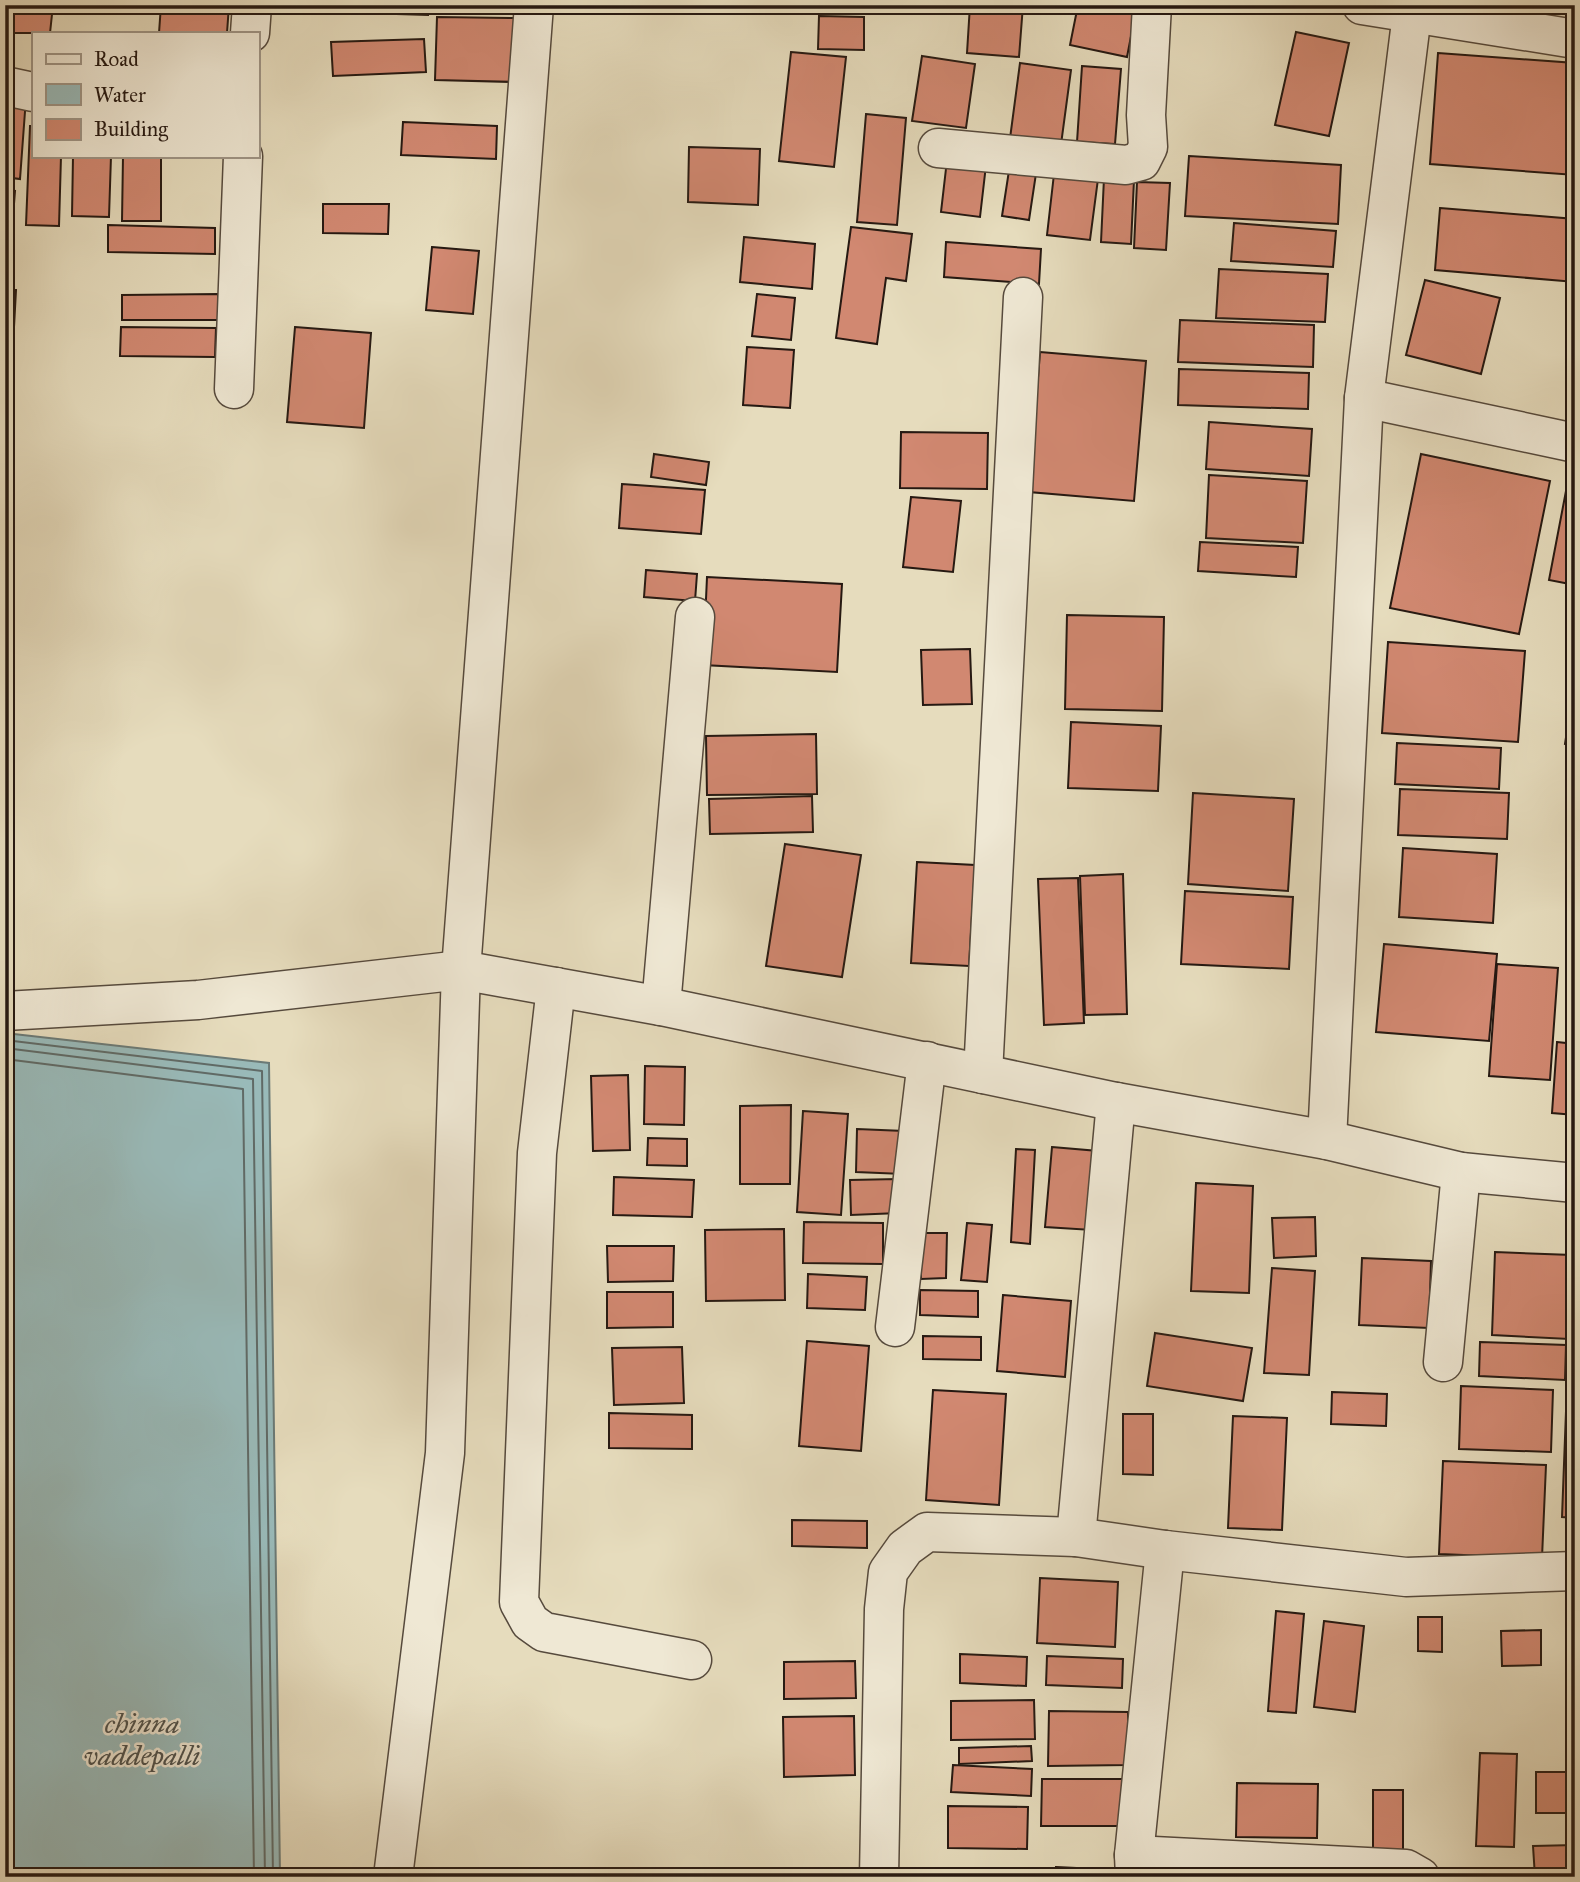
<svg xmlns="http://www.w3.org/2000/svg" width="1580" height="1882" viewBox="0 0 1580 1882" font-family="'IM FELL Great Primer',serif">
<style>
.water{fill:#99bab9;stroke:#6b7a76;stroke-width:2}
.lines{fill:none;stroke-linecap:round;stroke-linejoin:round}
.shore{stroke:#606a66;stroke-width:2}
.building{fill:#d18871;stroke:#261912;stroke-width:2}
.minor-casing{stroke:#564a3d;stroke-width:41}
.minor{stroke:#efe8d4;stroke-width:38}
.labels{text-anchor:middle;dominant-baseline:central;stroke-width:5;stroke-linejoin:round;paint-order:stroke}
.water-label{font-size:28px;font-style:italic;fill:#4e514c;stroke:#efe8d4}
</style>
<rect width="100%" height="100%" fill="#e6dcbd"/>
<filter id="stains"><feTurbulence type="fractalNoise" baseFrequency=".00286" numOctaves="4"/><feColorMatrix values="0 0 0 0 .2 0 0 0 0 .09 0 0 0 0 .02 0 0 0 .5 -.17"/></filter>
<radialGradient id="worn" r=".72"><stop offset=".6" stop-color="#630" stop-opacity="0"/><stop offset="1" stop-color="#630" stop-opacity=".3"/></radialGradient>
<!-- water -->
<polygon class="water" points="5,1033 269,1063 280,1877 5,1877"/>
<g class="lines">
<!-- shore -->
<g class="shore">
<polyline points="5,1040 262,1071 273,1877"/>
<polyline points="5,1048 253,1079 265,1877"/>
<polyline points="5,1059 243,1089 254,1877"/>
</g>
</g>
<!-- building -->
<g class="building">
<polygon points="5,5 53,5 50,33 5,33"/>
<polygon points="161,5 229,5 227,33 159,33"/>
<polygon points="331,5 428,5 428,15 331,12"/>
<polygon points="818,5 865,5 865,7 818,6"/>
<polygon points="970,5 1023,5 1019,57 967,53"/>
<polygon points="1078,5 1137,5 1127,57 1070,45"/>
<polygon points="819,16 864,17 864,50 818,49"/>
<polygon points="437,17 516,18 515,82 435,80"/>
<polygon points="1296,32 1349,43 1329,136 1275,125"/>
<polygon points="424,39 426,72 333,76 331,42"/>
<polygon points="791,52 846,57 834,167 779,161"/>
<polygon points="1438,53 1575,63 1575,175 1430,164"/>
<polygon points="922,56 975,64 966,128 912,121"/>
<polygon points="1020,63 1071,70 1060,152 1009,146"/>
<polygon points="1082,66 1121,69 1115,144 1077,142"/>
<polygon points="5,96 26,98 20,179 5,177"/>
<polygon points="866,114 906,118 897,225 857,222"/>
<polygon points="403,122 497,126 496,159 401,155"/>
<polygon points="30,126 33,126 33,156 61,156 59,226 26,225"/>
<polygon points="689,147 760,149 758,205 688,202"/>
<polygon points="73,156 111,156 109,217 72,216"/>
<polygon points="123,156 161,156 161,221 122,221"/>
<polygon points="1189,156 1341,165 1338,224 1185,216"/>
<polygon points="947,160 986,165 980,217 941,212"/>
<polygon points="1010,164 1037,167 1029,220 1002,216"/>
<polygon points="1054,174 1098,179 1090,240 1047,235"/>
<polygon points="1104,178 1134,180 1131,244 1101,242"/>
<polygon points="1137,182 1170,183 1166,250 1134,248"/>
<polygon points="5,190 15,191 9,268 5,268"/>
<polygon points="323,204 389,204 388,234 323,233"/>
<polygon points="1440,208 1575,219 1575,282 1435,270"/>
<polygon points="1234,223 1336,231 1333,267 1231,261"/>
<polygon points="108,225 215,228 215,254 108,252"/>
<polygon points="851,227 912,234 906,281 886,278 877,344 836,338"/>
<polygon points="744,237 815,244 812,289 740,282"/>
<polygon points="946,242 1041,249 1039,284 944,277"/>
<polygon points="432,247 479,251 473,314 426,310"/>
<polygon points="1219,269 1328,274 1325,322 1216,318"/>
<polygon points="1425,280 1500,298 1481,374 1406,355"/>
<polygon points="5,290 16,290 14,327 5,327"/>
<polygon points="218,294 218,320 122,320 122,295"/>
<polygon points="757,294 795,298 791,340 752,336"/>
<polygon points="1180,320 1314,325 1313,367 1178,362"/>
<polygon points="121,327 216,328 215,357 120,356"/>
<polygon points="295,327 371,333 364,428 287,422"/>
<polygon points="747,347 794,350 790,408 743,405"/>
<polygon points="1040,352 1146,361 1134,501 1029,492"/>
<polygon points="1179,369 1309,373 1308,409 1178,405"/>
<polygon points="1209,422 1312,429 1309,476 1206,469"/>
<polygon points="901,432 988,433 987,489 900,488"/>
<polygon points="654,454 709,462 706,485 651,477"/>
<polygon points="1421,454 1550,481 1519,634 1390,608"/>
<polygon points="1570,470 1575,471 1575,585 1549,580"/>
<polygon points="1209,475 1307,481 1303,543 1206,538"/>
<polygon points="622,484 705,490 701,534 619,528"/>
<polygon points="911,497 961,501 953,572 903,567"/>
<polygon points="1200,542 1298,547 1296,577 1198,571"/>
<polygon points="646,570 697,574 695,601 644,597"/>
<polygon points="707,577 842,584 837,672 703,665"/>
<polygon points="1067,615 1164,617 1162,711 1065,709"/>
<polygon points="1388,642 1525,651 1518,742 1382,733"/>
<polygon points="970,649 972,704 923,705 921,650"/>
<polygon points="1575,679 1575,746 1565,744"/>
<polygon points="1071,722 1161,726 1158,791 1068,788"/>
<polygon points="816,734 817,794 707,795 706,736"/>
<polygon points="1397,743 1501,748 1499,789 1395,784"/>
<polygon points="1400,789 1509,793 1507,839 1398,835"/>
<polygon points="1193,793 1294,799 1288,891 1188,884"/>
<polygon points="812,796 813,832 710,834 709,799"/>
<polygon points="785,844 861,855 842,977 766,966"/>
<polygon points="1403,848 1497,854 1493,923 1399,917"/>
<polygon points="917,862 975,865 969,966 911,963"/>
<polygon points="1123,874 1127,1014 1085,1015 1080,876"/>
<polygon points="1078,878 1084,1023 1044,1025 1038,879"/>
<polygon points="1185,891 1293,897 1289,969 1181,964"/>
<polygon points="1384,944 1497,954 1489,1041 1376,1032"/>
<polygon points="1497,964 1558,968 1550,1080 1489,1076"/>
<polygon points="1557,1042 1575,1044 1575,1115 1552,1113"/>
<polygon points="645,1066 685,1067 684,1125 644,1124"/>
<polygon points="628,1075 630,1150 593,1151 591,1076"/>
<polygon points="791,1105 790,1184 740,1184 740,1106"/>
<polygon points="803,1111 848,1114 841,1215 797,1212"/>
<polygon points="857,1129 904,1131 903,1174 856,1172"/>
<polygon points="648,1138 687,1139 687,1166 647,1165"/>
<polygon points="1052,1147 1098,1151 1092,1230 1045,1227"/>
<polygon points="1016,1149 1035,1150 1030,1244 1011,1242"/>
<polygon points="614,1177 694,1180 692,1217 613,1215"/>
<polygon points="898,1179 899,1213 851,1215 850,1180"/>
<polygon points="1196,1183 1253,1186 1249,1293 1191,1291"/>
<polygon points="1315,1217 1316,1256 1274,1258 1272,1218"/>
<polygon points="804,1222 883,1223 883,1264 803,1263"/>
<polygon points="967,1223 992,1225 987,1282 961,1280"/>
<polygon points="784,1229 785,1300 706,1301 705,1230"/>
<polygon points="921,1233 947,1233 946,1278 921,1279"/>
<polygon points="607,1246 674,1246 673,1281 608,1282"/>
<polygon points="1495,1252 1572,1255 1569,1339 1492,1335"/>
<polygon points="1362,1258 1431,1261 1429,1328 1359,1325"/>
<polygon points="1272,1268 1315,1271 1309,1375 1264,1373"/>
<polygon points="808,1274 867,1277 865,1310 807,1308"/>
<polygon points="920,1290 978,1291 978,1317 920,1315"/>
<polygon points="607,1292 673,1292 673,1327 607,1328"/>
<polygon points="1003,1295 1071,1301 1065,1377 997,1371"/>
<polygon points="1155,1333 1252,1348 1243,1401 1147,1386"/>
<polygon points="923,1336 981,1337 981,1360 923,1359"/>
<polygon points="807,1341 869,1346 861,1451 799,1446"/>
<polygon points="1480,1342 1566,1345 1565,1380 1479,1376"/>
<polygon points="682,1347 684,1403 614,1405 612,1348"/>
<polygon points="1567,1385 1575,1385 1575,1518 1562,1517"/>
<polygon points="1461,1386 1553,1390 1551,1452 1459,1449"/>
<polygon points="933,1390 1006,1394 999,1505 926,1500"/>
<polygon points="1332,1392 1387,1394 1386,1426 1331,1424"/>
<polygon points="609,1413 692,1415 692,1449 609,1448"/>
<polygon points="1123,1414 1153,1414 1153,1475 1123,1474"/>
<polygon points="1233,1416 1287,1418 1282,1530 1228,1528"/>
<polygon points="1443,1461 1546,1465 1542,1558 1439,1554"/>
<polygon points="792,1520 867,1521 867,1548 792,1546"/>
<polygon points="1040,1578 1118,1582 1115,1647 1037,1643"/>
<polygon points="1276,1611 1304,1614 1296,1713 1268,1711"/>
<polygon points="1418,1617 1442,1617 1442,1652 1418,1651"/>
<polygon points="1324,1621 1364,1626 1355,1712 1314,1707"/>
<polygon points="1541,1630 1541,1665 1502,1666 1501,1631"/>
<polygon points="960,1654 1027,1657 1026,1686 960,1683"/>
<polygon points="1047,1656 1123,1659 1122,1688 1046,1685"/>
<polygon points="855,1661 856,1698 784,1699 784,1662"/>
<polygon points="1034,1700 1035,1739 951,1740 951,1701"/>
<polygon points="1049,1711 1128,1712 1128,1765 1048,1766"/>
<polygon points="854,1716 855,1775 784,1777 783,1717"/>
<polygon points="1031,1746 1032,1761 959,1764 959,1748"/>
<polygon points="1480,1753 1517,1754 1514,1847 1476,1846"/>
<polygon points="953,1765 1032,1769 1031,1796 951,1792"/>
<rect x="1536" y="1772" width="39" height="41"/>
<polygon points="1042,1779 1130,1779 1130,1826 1041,1826"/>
<polygon points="1237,1783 1318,1784 1317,1838 1236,1837"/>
<polygon points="1373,1790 1403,1790 1403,1852 1373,1853"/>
<polygon points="948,1806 1028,1807 1027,1849 948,1848"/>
<polygon points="1575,1845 1575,1877 1535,1877 1533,1846"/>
<polygon points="1056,1867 1117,1870 1117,1877 1056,1877"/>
<polygon points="967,1869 1025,1873 1025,1877 966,1877"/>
</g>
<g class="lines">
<defs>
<g id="minor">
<polyline points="1362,5 1575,39"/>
<polyline points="250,33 252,5"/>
<polyline points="5,86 33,92"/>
<polyline points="938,148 1126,165 1141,161 1148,147 1146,115 1152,5"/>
<polyline points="234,389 243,156"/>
<polyline points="1364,398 1575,443"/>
<polyline points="556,987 537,1153 519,1602 530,1622 544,1632 692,1660"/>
<polyline points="661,1006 695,617"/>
<polyline points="5,1011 198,1000 461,970 661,1006 1116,1102 1327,1140 1461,1172 1575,1183"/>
<polyline points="983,1074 1023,297"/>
<polyline points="1327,1140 1364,398 1412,14"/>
<polyline points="895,1327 927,1061"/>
<polyline points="1443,1362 1461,1172"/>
<polyline points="1076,1537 1116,1102"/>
<polyline points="1134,1855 1406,1869 1420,1877"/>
<polyline points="393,1877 445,1453 461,970 534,5"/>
<polyline points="879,1877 884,1609 888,1572 905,1548 927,1532 1076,1537 1165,1550 1406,1577 1575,1571"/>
<polyline points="1135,1877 1134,1855 1165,1550"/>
</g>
</defs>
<!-- minor casing -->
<use href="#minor" class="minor-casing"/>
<!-- minor -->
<use href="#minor" class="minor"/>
</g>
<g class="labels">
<!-- water labels -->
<g class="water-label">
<text x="142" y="1723">chinna<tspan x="142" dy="32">vaddepalli</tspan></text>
</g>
</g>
<!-- margin -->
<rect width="1580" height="1882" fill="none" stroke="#e6dcbd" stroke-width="28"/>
<rect x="7" y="7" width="1566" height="1868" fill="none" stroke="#261912" stroke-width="3.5"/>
<rect x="14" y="14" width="1552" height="1854" fill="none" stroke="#261912" stroke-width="2"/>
<!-- legend -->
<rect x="32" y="32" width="228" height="126" fill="#efe8d4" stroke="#9f9586" stroke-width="2"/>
<rect x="46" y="54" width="35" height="10" fill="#efe8d4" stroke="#9f9586" stroke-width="2"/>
<text x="94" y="66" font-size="21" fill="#261912">Road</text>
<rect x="46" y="84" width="35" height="21" fill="#99bab9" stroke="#9f9586" stroke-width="2"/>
<text x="94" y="102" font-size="21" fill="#261912">Water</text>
<rect x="46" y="119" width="35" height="21" fill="#d18871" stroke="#9f9586" stroke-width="2"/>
<text x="94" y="136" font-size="21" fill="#261912">Building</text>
<rect width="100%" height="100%" filter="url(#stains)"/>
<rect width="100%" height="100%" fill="url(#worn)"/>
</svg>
